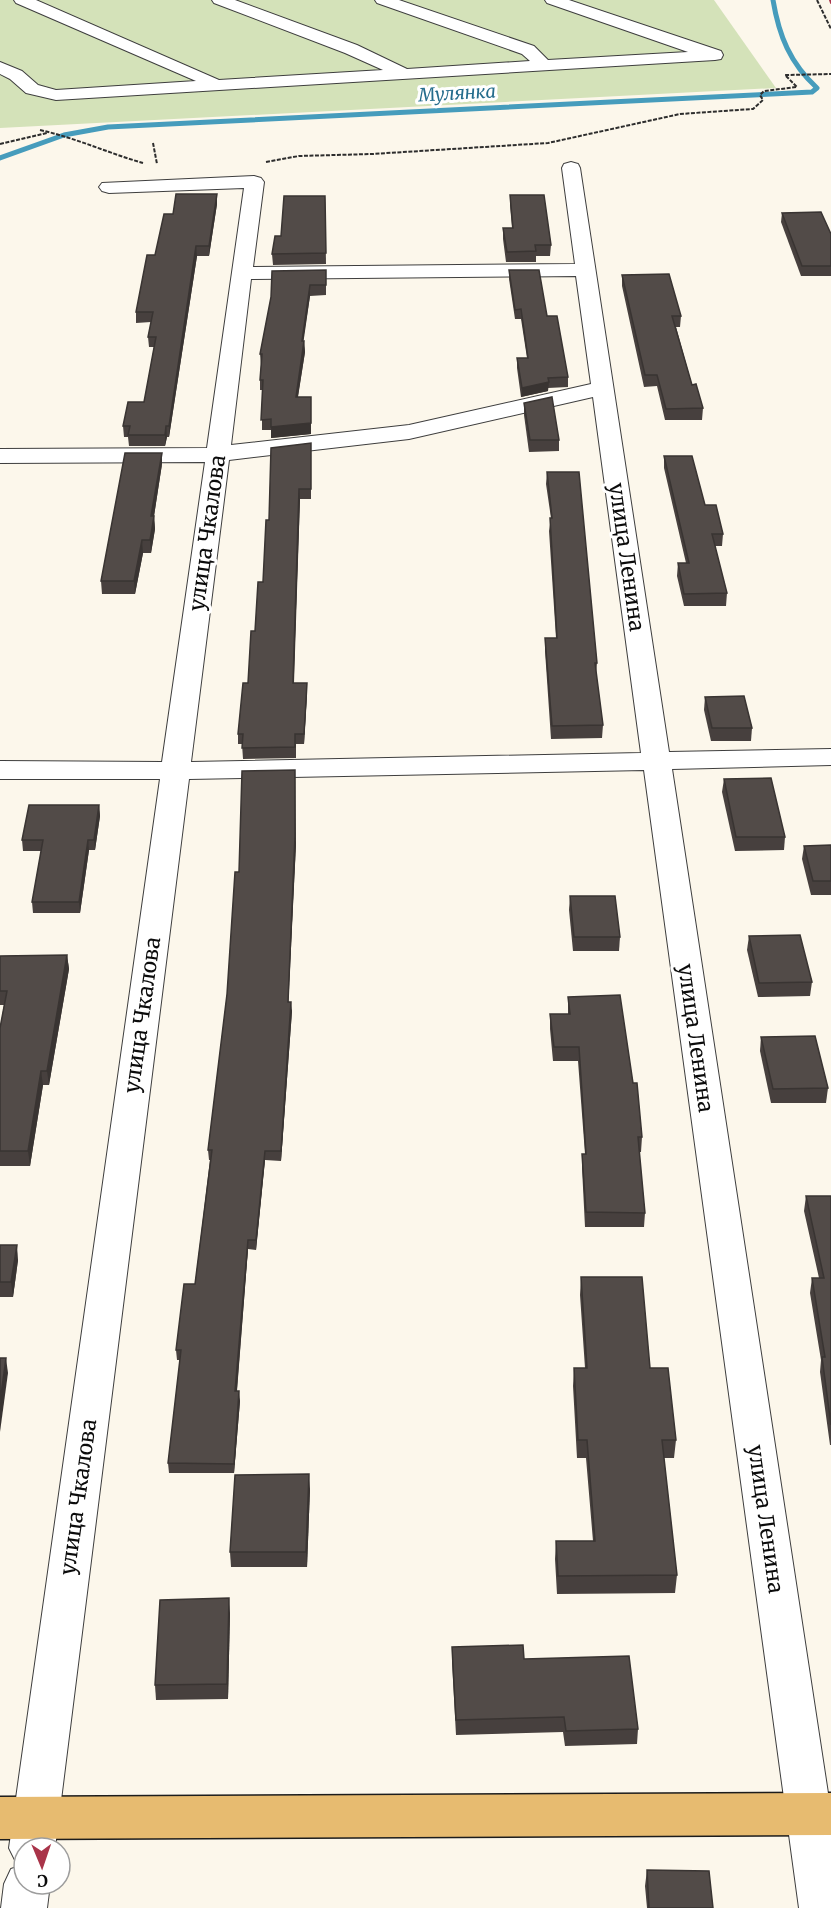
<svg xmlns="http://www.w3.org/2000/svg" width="831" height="1908" viewBox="0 0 831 1908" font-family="Merriweather,serif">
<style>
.green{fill:#d4e2b9}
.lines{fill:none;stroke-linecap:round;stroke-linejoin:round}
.stream{stroke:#469cbc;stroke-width:5}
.minor-casing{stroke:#3e3e3e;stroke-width:2}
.major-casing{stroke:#1c1c1c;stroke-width:3}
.path{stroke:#2d2d2d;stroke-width:2;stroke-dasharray:4 1.5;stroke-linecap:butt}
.minor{fill:#fff;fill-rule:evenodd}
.major{fill:#e7bb70;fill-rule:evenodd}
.rail{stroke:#a93449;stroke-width:2}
.wall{fill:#47403e}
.shaded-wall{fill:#393432}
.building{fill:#524b48;stroke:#393432;stroke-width:1.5}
.labels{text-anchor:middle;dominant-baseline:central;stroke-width:6;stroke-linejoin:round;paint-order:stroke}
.far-water-label{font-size:18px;font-style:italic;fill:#246c8c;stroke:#fff}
.street-label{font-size:21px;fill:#0b0b0b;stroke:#fff}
</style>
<rect width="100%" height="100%" fill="#fcf7eb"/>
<!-- green -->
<polygon class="green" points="0,0 714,0 776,88 0,128"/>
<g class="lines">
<!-- stream -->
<path class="stream" d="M0,158L64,135L108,127L812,92L817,88C790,63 779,36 773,0"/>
<defs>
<g id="minor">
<polygon points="14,0 36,0 219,80 383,70 345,53 214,3 212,0 235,0 357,45 407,69 530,61 522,54 377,3 375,0 399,0 534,46 548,60 688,52 547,3 545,0 569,0 721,51 723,55 721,59 715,60 56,100 26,93 10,79 0,74 0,62 22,71 38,85 56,90 196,81 16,3"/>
<path d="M571,162L578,164L580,168L669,752L831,749V765L672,769L831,1813V1908H799L644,770L189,779L55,1848H24V1884H50L47,1908H1L4,1884L11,1869L23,1865L16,1862L9,1848L160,779H0V761L162,762L205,462L0,463V449L207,448L244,188L109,193L102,191L99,187L102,183L254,176L261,178L264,182L253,267L575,264L562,168L564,164ZM576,276L591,384L409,425L231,445L251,279ZM593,397L641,753L191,762L229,460L409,439Z"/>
</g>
<polygon id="major" points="831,1793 831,1835 0,1839 0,1797"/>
</defs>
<!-- minor casing -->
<use href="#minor" class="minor-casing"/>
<!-- major casing -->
<use href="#major" class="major-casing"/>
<!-- path -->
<g class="path">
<polyline points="817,0 831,29"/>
<path d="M40,130C76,138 108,153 143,163"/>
<polyline points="153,143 157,164"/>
<polyline points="0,144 47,133"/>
<polyline points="266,162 299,156 372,154 548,143 680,114 753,109 763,100 760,95 764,91 797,87 785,75 831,74"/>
</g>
<!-- minor -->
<use href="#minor" class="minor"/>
<!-- major -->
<use href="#major" class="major"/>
<!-- rail -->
<polyline class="rail" points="830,0 831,3"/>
</g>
<!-- wall -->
<g class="wall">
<polygon points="510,195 551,245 550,256 536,256 536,262 506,262 503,239 503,228 512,228 510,205"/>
<polygon points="325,196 326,264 273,265 272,254 281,236"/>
<polygon points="217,204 209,256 197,256 169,437 167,437 165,446 129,446 128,437 124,437 123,426 144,402 154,347 149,347 148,337 151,322 136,323 136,312 155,255 173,214"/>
<polygon points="782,213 831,234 831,276 801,276 781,222"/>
<polygon points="326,270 326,295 310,296 303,341 304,341 305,352 298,397 311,434 271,438 271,430 262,430 262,390 260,390 260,380 261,365 260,354 271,297"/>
<polygon points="509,270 547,316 568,377 568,387 548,388 548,391 521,397 517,368 517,358 527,358 521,319 515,319 509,279"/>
<polygon points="622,275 681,316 680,327 676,327 692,385 703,408 702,420 665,420 657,386 644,387 622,286"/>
<polygon points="524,403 559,440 559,451 529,452 524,415"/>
<polygon points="311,443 311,499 300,499 294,683 307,683 307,693 304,744 296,744 296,758 243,759 242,744 238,744 238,734 248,683 255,631 263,582"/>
<polygon points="664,456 705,505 723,534 722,546 715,546 727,593 726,606 684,606 677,576 678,563 686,563 664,468"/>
<polygon points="162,464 154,516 155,529 151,553 143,553 135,594 102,594 101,581"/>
<polygon points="547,472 597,663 596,674 603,725 602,738 551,739 545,651 545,638 556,638 549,531 551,518 546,484"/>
<polygon points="705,697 752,728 751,741 711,741 704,710"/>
<polygon points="724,779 785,837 784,850 735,851 722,792"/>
<polygon points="99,805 100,816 95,850 89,850 80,913 33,913 32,902 41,851 23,851 22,840"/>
<polygon points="296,844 288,1002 292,1011 281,1161 265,1160 256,1250 248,1249 237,1391 240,1401 234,1473 169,1473 168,1463 180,1360 177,1360 176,1350 195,1284 210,1160 209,1160 208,1150 227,994 239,872"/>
<polygon points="831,845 831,895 811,895 802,859 804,846"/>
<polygon points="570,896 620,937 619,951 573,951 569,910"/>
<polygon points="749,936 812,982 810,996 758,997 747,950"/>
<polygon points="67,955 69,969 49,1085 43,1085 30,1166 0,1166 0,1028 4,1005 0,1005 0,956"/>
<polygon points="568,997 633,1083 642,1137 641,1152 639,1152 645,1213 644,1227 585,1227 582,1168 582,1154 585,1154 578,1061 553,1061 550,1029 550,1014 568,1014"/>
<polygon points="761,1037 828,1088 826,1103 771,1103 760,1051"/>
<polygon points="806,1196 831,1196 831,1445 830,1445 820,1372 821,1360 810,1293 812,1278 819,1278 804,1211"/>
<polygon points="0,1245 18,1260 13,1297 0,1297"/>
<polygon points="581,1277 650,1368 676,1440 674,1458 664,1458 677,1575 675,1593 557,1594 555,1559 556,1541 593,1541 586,1458 577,1458 573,1386 574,1368 585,1368 580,1295"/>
<polygon points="310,1489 307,1567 231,1567 230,1552"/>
<polygon points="230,1613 228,1699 156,1700 155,1685"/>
<polygon points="452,1647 524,1659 638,1729 637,1744 565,1746 563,1732 456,1735 452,1662"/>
<polygon points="647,1870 713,1908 647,1908 645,1886"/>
</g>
<!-- shaded-wall -->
<g class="shaded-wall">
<polygon points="217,194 217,204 209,256 209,246"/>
<polygon points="196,246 197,256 169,437 169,426"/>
<polygon points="310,285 310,296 302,352 302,341"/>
<polygon points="304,341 305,352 296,408 296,397"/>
<polygon points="549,382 548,391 521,397 522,388"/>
<polygon points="311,397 311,434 271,438 271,427"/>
<polygon points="166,426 167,437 165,446 165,435"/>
<polygon points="162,453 162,464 152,529 151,516"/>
<polygon points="299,489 300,499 293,694 293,683"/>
<polygon points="154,516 155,529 151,553 150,540"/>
<polygon points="142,540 143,553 135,594 134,581"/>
<polygon points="307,683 307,693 304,744 304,734"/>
<polygon points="295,770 296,844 288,1011 288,1002"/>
<polygon points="99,805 100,816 95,850 94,840"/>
<polygon points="88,840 89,850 80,913 79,902"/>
<polygon points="67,955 69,969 49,1085 47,1071"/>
<polygon points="291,1002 292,1011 281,1161 281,1151"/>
<polygon points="41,1071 43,1085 30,1166 28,1151"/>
<polygon points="265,1151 265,1160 256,1250 256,1240"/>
<polygon points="248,1240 248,1249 236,1401 235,1391"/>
<polygon points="17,1245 18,1260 13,1297 11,1282"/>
<polygon points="6,1358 8,1373 0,1432 0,1402"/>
<polygon points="239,1391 240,1401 234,1473 234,1464"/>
<polygon points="309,1474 310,1489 307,1567 306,1552"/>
<polygon points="229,1598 230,1613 228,1699 227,1684"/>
</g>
<!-- building -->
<g class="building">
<polygon points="176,194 217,194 209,246 196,246 169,426 166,426 165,435 128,435 130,426 123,426 128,402 144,402 156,337 148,337 153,312 136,312 147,255 155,255 164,214 173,214"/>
<polygon points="510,195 544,195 551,245 535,245 536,251 507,252 503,228 513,228"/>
<polygon points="284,196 325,196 326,253 272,254 275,236 281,236"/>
<polygon points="821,212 831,234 831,266 802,266 782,213"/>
<polygon points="326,270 326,285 310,285 302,341 304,341 296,397 311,397 311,423 271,427 271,419 261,420 263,380 260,380 262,354 260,354 271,297 272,271"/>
<polygon points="509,270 539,270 547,316 557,316 568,377 548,378 549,382 522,388 517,358 528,358 521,309 515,310"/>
<polygon points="669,274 681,316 672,316 692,385 696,384 703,408 666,409 657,375 645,375 622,275"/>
<polygon points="552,397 559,440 530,440 524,403"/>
<polygon points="311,443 311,489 299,489 293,683 307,683 304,734 295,734 295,747 242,748 243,734 238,734 243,683 248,683 251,631 255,631 258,582 263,582 266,520 269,520 271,448"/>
<polygon points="125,453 162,453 151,516 154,516 150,540 142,540 134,581 101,581"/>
<polygon points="664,456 692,456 705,505 716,505 723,534 712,534 727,593 684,594 678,563 689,563"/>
<polygon points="547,472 579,472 597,663 595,663 603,725 552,726 545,638 557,638 550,518 552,518"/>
<polygon points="744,696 752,728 712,728 705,697"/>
<polygon points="295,770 295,836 288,1002 291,1002 281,1151 265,1151 256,1240 248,1240 235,1391 239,1391 234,1464 168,1463 181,1350 176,1350 184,1284 195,1284 212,1150 208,1150 227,994 235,872 239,872 242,771"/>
<polygon points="771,778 785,837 736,837 724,779"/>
<polygon points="29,805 99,805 94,840 88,840 79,902 32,902 43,840 22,840"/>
<polygon points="831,845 831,881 813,881 804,846"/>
<polygon points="570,896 615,896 620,937 574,937"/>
<polygon points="800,935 812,982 759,983 749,936"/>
<polygon points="67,955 47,1071 41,1071 28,1151 0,1151 0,1028 7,991 0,991 0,956"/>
<polygon points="620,995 633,1083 637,1083 642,1137 638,1137 645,1213 586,1212 582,1154 586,1154 579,1047 554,1047 550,1014 570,1014 568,997"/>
<polygon points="815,1036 828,1088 773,1089 761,1037"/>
<polygon points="806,1196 831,1196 831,1425 822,1357 825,1357 812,1278 824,1278"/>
<polygon points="0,1245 17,1245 11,1282 0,1282"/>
<polygon points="581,1277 642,1277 650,1368 668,1368 676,1440 662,1440 677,1575 558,1576 556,1541 595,1541 587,1440 578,1440 574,1368 587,1368"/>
<polygon points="0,1358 6,1358 0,1402"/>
<polygon points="309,1474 306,1552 230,1552 235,1475"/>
<polygon points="229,1598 227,1684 155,1685 160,1600"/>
<polygon points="523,1645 524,1659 629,1656 638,1729 566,1731 564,1717 456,1720 452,1647"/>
<polygon points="647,1870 709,1871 713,1908 649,1908"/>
</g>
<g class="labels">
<!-- far-water labels -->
<g class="far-water-label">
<text transform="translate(457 93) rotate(-3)">Мулянка</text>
</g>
<!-- street labels -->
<g class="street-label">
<text transform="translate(207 533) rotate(-82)">улица Чкалова</text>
<text transform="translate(627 557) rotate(82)">улица Ленина</text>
<text transform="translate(142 1015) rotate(-82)">улица Чкалова</text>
<text transform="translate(696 1038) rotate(82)">улица Ленина</text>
<text transform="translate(78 1497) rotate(-82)">улица Чкалова</text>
<text transform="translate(766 1519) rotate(82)">улица Ленина</text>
</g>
</g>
<!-- north arrow -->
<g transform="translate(42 1866) rotate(178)"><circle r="28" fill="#ffffff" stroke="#9d9d9d" stroke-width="1.5"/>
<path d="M0-4.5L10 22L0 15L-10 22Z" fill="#a93449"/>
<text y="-9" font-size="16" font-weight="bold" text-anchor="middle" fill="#0b0b0b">С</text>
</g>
</svg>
